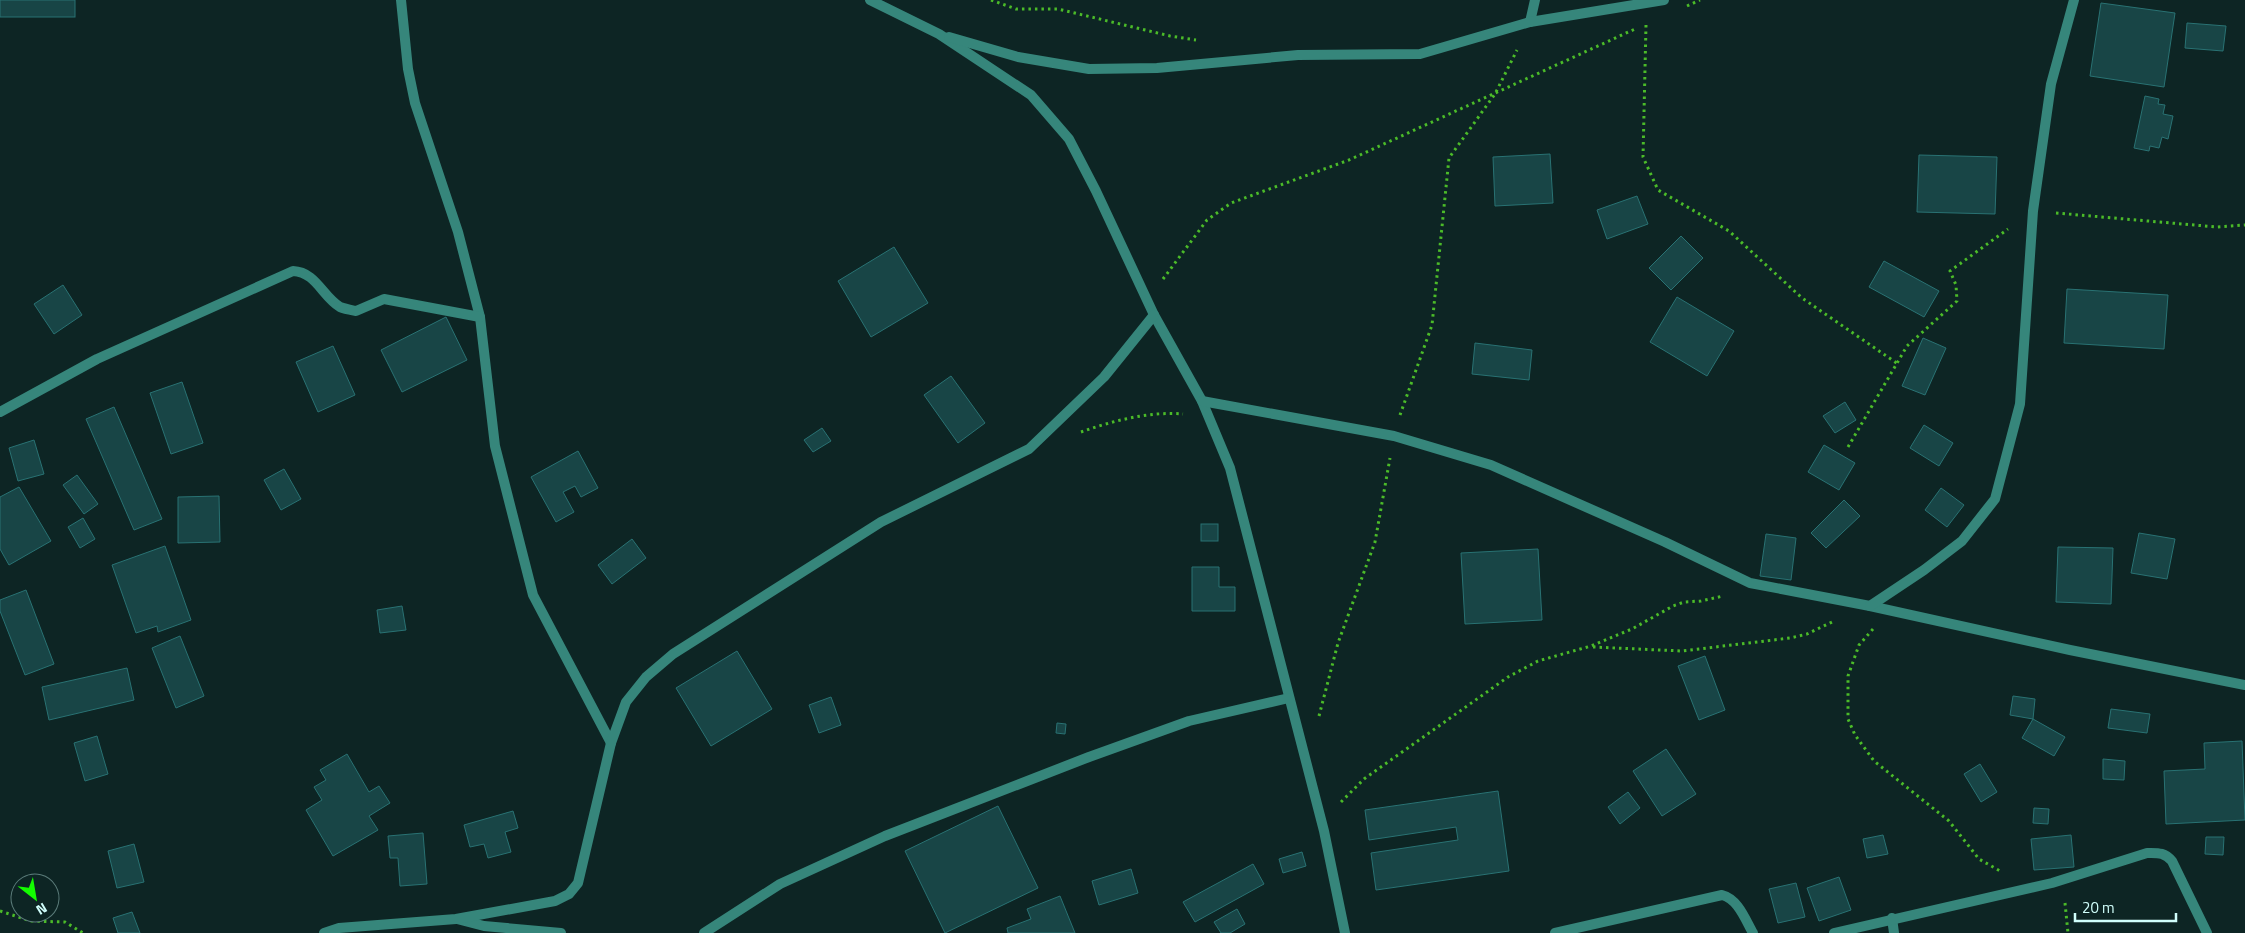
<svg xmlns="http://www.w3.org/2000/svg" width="2245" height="933" viewBox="0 0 2245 933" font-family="'Titillium Web',sans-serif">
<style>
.building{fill:#184546;stroke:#297273}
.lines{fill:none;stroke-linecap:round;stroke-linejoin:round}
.path{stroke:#4bbb29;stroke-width:3;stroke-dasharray:2.5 4;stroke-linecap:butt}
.street{stroke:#36867b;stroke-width:10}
</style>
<rect width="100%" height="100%" fill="#0d2524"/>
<!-- building -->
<g class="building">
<rect x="0" y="0" width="75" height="17"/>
<polygon points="2101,3 2175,13 2164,87 2090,76"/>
<polygon points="2187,23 2226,26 2223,51 2185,48"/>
<polygon points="2145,96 2159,99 2158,104 2165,105 2163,114 2173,116 2168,139 2162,137 2159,148 2150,146 2149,151 2134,148"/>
<polygon points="1550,154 1553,203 1495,206 1493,157"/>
<polygon points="1919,155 1997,157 1995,214 1917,212"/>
<polygon points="1637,196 1648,224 1607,239 1597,210"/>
<polygon points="1681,236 1703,258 1671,290 1649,268"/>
<polygon points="894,247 928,303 871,337 838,281"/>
<polygon points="1884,261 1939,291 1924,317 1869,287"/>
<polygon points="63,285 82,315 54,334 34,304"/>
<polygon points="2067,289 2168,295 2164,349 2064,343"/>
<polygon points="1677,297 1734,331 1707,376 1650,342"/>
<polygon points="446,317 467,360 402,392 381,350"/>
<polygon points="1923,338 1946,348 1925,395 1902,386"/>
<polygon points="1475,343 1532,350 1529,380 1472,374"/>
<polygon points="333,346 355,395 318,412 296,362"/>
<polygon points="951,376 985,423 958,443 924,395"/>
<polygon points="182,382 203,443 171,454 150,393"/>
<polygon points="1845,402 1856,420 1835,433 1823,416"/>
<polygon points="114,407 162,519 134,530 86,419"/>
<polygon points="1924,425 1953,443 1939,466 1910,448"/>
<polygon points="822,428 831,441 813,452 804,440"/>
<polygon points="34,440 44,474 18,481 9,448"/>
<polygon points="1824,445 1855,463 1839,490 1808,472"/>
<polygon points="578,451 598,488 581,497 575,486 563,492 574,512 556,522 531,477"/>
<polygon points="284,469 301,499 281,510 264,480"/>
<polygon points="77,475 98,504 84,514 63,485"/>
<polygon points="19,487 51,541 9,565 0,549 0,497"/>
<polygon points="1941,488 1964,505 1947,527 1925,510"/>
<polygon points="219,496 220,542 178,543 178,497"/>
<polygon points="1844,500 1860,516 1826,548 1811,533"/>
<polygon points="83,518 95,539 80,548 68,527"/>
<rect x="1201" y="524" width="17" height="17"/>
<polygon points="2139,533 2175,539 2167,579 2131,573"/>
<polygon points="1766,534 1796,538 1791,580 1760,576"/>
<polygon points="632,539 646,558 612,584 598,565"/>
<polygon points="165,546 191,620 158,632 157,626 136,633 112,565"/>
<polygon points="2058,547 2113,548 2111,604 2056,602"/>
<polygon points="1538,549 1542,620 1465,624 1461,553"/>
<polygon points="1192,567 1219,567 1219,587 1235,587 1235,611 1192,611"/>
<polygon points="26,590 54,664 25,675 0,611 0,600"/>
<polygon points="402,606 406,630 380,633 377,610"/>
<polygon points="180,636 204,696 176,708 152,648"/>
<polygon points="737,651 772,709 711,746 676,688"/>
<polygon points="1705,656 1725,710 1699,720 1678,666"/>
<polygon points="127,668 134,700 49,720 42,687"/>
<polygon points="2013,696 2035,699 2033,719 2010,715"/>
<polygon points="831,697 841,725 819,733 809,705"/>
<polygon points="2111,709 2150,714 2147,733 2108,728"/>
<polygon points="2033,719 2065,737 2054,756 2022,738"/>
<polygon points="1057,723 1066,724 1065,734 1056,733"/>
<polygon points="97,736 108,774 85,781 74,743"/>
<polygon points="2242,741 2245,820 2166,824 2164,771 2205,769 2204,743"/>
<polygon points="1666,749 1696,794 1662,816 1633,771"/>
<polygon points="347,754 369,792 379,786 390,803 369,816 378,830 333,856 306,810 322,800 314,787 326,780 320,770"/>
<polygon points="2103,759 2125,761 2124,780 2103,779"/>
<polygon points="1980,764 1997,792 1981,802 1964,774"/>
<polygon points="1498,791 1509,871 1376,890 1371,853 1458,840 1456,827 1369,840 1365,810"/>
<polygon points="1628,792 1640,808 1620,824 1608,807"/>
<polygon points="998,806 1038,888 945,933 905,851"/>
<polygon points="2034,808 2049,809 2048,824 2033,823"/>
<polygon points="513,811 518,828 505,832 511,852 488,858 484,844 470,847 464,825"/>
<polygon points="423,833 427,884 400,886 398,858 390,858 388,836"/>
<polygon points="1883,835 1888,854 1867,858 1863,839"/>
<polygon points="2071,835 2074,867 2034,870 2031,839"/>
<polygon points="2206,837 2224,837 2223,855 2205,854"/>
<polygon points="134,844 144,882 117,888 108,851"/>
<polygon points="1302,852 1306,866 1283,873 1279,859"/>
<polygon points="1253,864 1264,884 1195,922 1183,902"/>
<polygon points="1131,869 1138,893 1099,905 1092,881"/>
<polygon points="1839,877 1851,910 1819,921 1807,888"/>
<polygon points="1796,883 1805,917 1778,923 1769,889"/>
<polygon points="1060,896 1075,933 1008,933 1007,928 1031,919 1027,909"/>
<polygon points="1237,909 1245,924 1230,933 1221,933 1214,922"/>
<polygon points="132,912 140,933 118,933 113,918"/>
</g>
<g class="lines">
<!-- path -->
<g class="path">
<polyline points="991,0 1016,9 1058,9 1170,36 1196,40"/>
<polyline points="1687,6 1700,0"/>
<polyline points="1646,25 1643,157 1658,190 1729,231 1802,298 1898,364"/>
<polyline points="2056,213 2217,227 2245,225"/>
<polyline points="1163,279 1207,220 1231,203 1349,160 1635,29"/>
<polyline points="1400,415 1432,325 1449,158 1495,94 1517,50"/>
<path d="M1081,432C1112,421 1150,411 1183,414"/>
<polyline points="1848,447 1907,346 1957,301 1956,285 1950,271 2008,229"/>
<polyline points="1873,629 1859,645 1848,676 1848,719 1855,735 1874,761 1949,821 1979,859 2000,871"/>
<polyline points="1593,647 1682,651 1790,638 1807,634 1832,622"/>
<polyline points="1319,716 1338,643 1375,542 1390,458"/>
<polyline points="1341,802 1364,779 1508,677 1538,661 1591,646 1632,629 1673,606 1684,602 1701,601 1723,596"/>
<polyline points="2065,903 2068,933"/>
<polyline points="0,911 31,921 65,922 83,933"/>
</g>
<!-- street -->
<g class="street">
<polyline points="401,0 408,69 415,103 458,232 480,317 495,446 533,595 611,743"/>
<polyline points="870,0 939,34 1031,95 1069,139 1096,191 1154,315 1202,401 1230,468 1324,831 1345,933"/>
<polyline points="1530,22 1535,0"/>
<polyline points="949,37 1018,57 1089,69 1157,68 1298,55 1420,54 1530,22 1664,0"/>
<polyline points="1202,401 1394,436 1491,465 1665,542 1750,583 1870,606 2070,650 2245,685"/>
<path d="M0,412L97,359L293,271C316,272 322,296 340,307C345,309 351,310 356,311L384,299L480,317"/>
<polyline points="1870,606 1924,570 1962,541 1995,499 2020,404 2033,211 2051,84 2074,0"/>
<polyline points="1892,918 1894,933"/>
<polyline points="457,919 484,926 561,933"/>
<polyline points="324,933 339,928 456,919 555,901 569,894 578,883 611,743 626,702 646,677 673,654 881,522 1029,449 1104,377 1154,315"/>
<polyline points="704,933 780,884 885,836 1089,757 1189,721 1289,698"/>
<path d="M1555,933L1722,895C1738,899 1745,919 1753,933"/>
<path d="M1834,933L2052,883L2147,853C2158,853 2164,852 2172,861L2207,933"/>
</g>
</g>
<!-- north arrow -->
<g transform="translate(35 898) rotate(149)"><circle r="24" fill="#0d2524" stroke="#5b7c7a"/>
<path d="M0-4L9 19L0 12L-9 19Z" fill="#13fc00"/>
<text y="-8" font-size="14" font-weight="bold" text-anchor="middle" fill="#d1fffc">N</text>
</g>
<!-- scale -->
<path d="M2075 913v8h101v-8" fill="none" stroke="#d1fffc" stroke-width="2.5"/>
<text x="2082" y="913" font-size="15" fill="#d1fffc" stroke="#0d2524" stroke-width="4" paint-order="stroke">20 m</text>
</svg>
